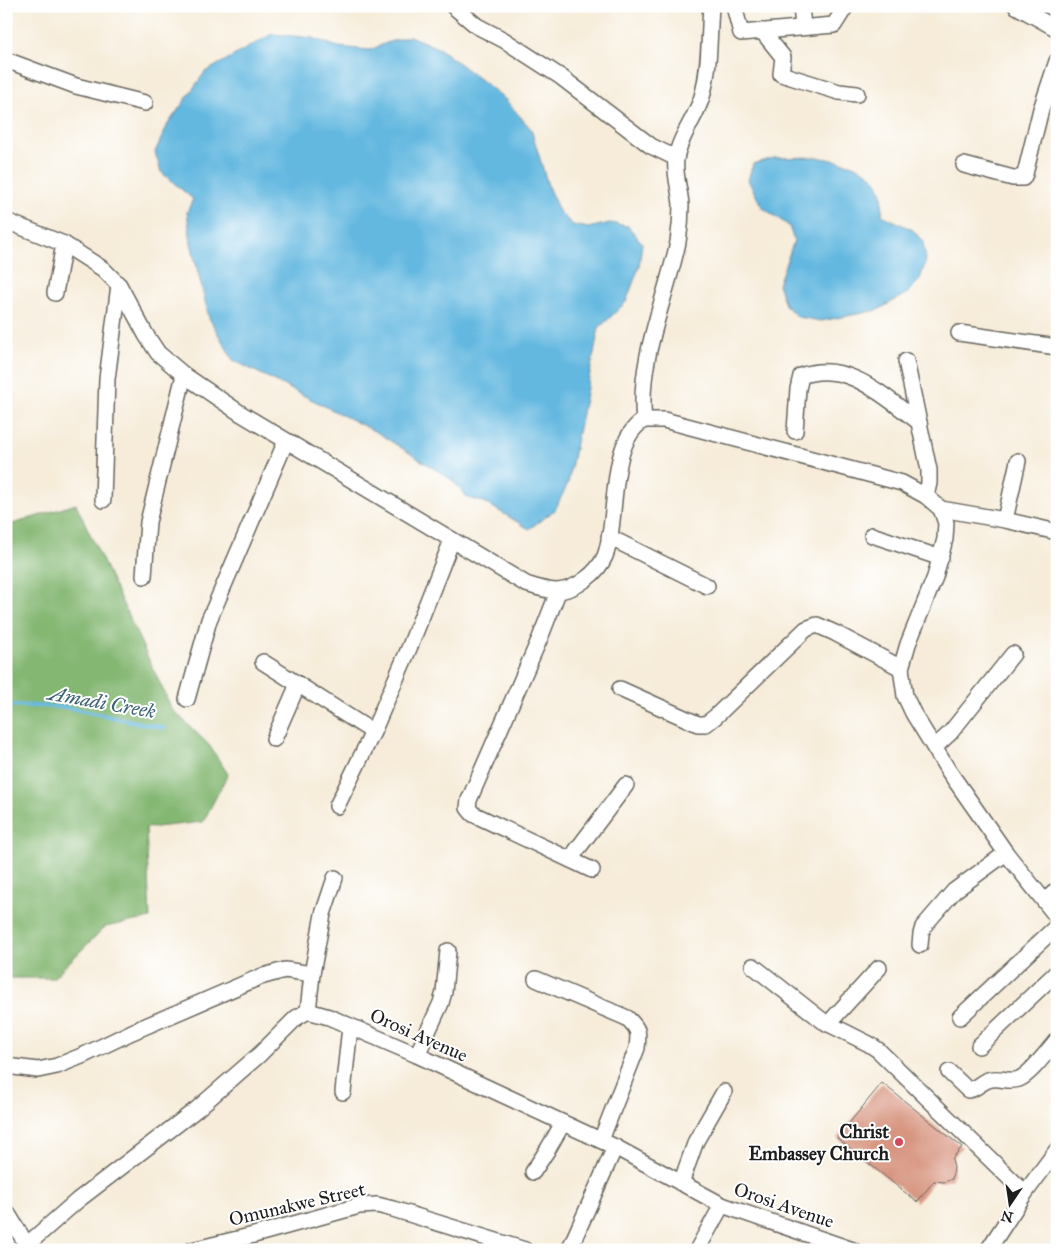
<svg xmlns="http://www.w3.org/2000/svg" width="1063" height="1256" viewBox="0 0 1063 1256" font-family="'IM FELL Great Primer',serif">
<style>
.forest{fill:#84b772;stroke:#506a47}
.water{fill:#64b8e0;stroke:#406a7e}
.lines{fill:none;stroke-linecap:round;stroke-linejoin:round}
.stream{stroke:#64b8e0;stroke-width:4}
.building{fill:#d7947f}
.minor-casing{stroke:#68655e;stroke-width:18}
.minor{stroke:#fff;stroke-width:15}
.poi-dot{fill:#d1495b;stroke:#fff;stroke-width:2}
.labels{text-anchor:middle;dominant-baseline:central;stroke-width:4;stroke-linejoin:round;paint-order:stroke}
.street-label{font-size:19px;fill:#1c1c1c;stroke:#fff}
.poi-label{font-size:19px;font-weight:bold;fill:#1c1c1c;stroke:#fff;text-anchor:end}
.water-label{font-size:20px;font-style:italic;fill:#3c6274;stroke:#fff}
</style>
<rect width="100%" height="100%" fill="#fff"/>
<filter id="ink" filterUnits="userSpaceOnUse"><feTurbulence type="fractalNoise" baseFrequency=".02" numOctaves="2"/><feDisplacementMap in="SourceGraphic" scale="10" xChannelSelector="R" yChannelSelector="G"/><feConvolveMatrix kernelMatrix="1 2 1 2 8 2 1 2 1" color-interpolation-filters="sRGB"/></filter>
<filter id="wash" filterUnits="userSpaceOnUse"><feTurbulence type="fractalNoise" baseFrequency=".0096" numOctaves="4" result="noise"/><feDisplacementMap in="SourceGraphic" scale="20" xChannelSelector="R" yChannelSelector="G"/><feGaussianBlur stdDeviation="1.12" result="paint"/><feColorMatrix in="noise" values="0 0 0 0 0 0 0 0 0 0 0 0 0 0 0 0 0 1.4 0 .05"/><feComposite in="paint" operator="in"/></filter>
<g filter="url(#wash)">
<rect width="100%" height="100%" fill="#f6ecd9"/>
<!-- forest -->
<polygon class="forest" points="76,504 172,709 209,745 228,774 203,822 146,828 150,918 105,927 53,978 6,978 6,526"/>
<!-- water -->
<g class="water">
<polygon points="272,34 313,38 338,47 370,50 389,42 410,36 440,49 503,97 531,129 549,189 560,213 573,225 588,228 610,223 628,226 642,243 639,267 626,302 599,328 568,483 555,510 529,529 484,502 468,498 452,480 378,433 233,360 209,318 191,243 187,212 193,199 161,172 155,152 168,124 205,72"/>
<path d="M817,157C841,162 877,165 882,195C883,202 882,209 882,215L913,230L923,242L926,260L920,279L909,292L878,310L821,321L798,317L785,305L778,284L794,241L789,226L762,207L748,180L753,164L774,158Z"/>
</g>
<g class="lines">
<!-- stream -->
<polyline class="stream" points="6,705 65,707 164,728"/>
</g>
<g id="blocks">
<!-- building -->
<polygon class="building" points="882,1083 962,1147 952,1159 954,1168 952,1179 944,1182 934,1181 917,1202 837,1138"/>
</g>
</g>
<g filter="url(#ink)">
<use href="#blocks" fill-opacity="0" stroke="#68655e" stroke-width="1"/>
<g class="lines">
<defs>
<g id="minor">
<polyline points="453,6 477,26 504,40 561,77 651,146 676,158"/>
<polyline points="734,6 741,33 834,25 846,6"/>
<polyline points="801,6 803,27"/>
<polyline points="1016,6 1057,29"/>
<polyline points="762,31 783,57 781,74 839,92 857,94"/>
<polyline points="6,60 76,86 145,103"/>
<polyline points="964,165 1013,178 1023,178 1025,174 1041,109 1057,61"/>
<path d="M6,221L64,244L103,269L119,285L146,335L158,353L184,375L240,413L526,584C550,592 564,596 586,579C594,573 601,565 605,556C619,520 607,442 644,420H664L902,483L926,496L941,509L946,523L945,539L935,577L908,644L901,668L905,696L913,713L948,770L1006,853L1057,917"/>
<polyline points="55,293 64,244"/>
<polyline points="959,333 1057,347"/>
<polyline points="906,361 929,470 929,483 926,496"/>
<path d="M644,420C637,361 666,299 678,242C680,230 681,217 681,205C680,190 674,174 676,159C679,136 698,116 703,93C710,65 709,35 711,6"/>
<path d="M795,431L798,389L801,376C847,359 884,397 919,422"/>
<polyline points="103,500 107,379 119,285"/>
<polyline points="941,509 1005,520 1057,532"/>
<polyline points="1005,520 1018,461"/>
<polyline points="872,535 941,558"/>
<polyline points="609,537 707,586"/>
<polyline points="144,576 148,522 184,375"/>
<polyline points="558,592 540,638 469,800 468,808 473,814 592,870"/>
<polyline points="263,662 373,732"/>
<polyline points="620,689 698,724 706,724 715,717 806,629 817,625 835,633 901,668"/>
<polyline points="187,699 209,620 286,441"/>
<polyline points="274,739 298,684"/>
<polyline points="935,747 950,733 1013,654"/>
<polyline points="337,806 373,732 410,646 452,540"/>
<polyline points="571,860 576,851 626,785"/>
<polyline points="1045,901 1057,890"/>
<polyline points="920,945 921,934 923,927 954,891 1006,853"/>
<polyline points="753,966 823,1021 869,1044 878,1050 1025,1193"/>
<path d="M536,979L627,1018C639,1029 639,1032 637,1048L601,1140"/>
<polyline points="308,1011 312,974 323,914 335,878"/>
<polyline points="960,1017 1057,926"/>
<polyline points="828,1024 879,968"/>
<polyline points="979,1046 1057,972"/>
<polyline points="417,1055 441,1003 444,992 448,951"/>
<polyline points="6,1066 38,1070 57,1066 84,1055 132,1032 260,977 285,970 312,974"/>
<path d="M949,1072L968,1090C975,1090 981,1082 988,1080C998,1076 1009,1083 1019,1079C1031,1074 1048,1050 1057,1040"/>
<polyline points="343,1092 350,1027"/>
<polyline points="533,1172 548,1149 563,1123"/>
<polyline points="681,1183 696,1141 724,1092"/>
<polyline points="6,1211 27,1245"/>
<polyline points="21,1250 78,1200 197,1109 259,1055 296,1018 308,1011 329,1017 417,1055 615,1147 722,1205 853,1250"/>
<polyline points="192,1250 254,1235 359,1206 377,1205 393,1209 525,1250"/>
<polyline points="569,1250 615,1147"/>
<polyline points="697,1250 722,1205"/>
<polyline points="988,1250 1025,1193 1057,1150"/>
</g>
</defs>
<!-- minor casing -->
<use href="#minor" class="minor-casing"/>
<!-- minor -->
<use href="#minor" class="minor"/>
</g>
</g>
<!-- markers -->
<circle class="poi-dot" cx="899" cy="1142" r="5"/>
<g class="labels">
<!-- street labels -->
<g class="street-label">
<text transform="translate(419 1035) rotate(24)">Orosi Avenue</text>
<text transform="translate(297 1204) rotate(-13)">Omunakwe Street</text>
<text transform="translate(784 1205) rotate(19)">Orosi Avenue</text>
</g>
<!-- poi labels -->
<g class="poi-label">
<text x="889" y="1131">Christ<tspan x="889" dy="22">Embassey Church</tspan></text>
</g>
<!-- water labels -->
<g class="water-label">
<text transform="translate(102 702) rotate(10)">Amadi Creek</text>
</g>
</g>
<!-- margin -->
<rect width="1063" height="1256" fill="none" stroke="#fff" stroke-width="25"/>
<!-- north arrow -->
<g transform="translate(1010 1204) rotate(193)" stroke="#ffffff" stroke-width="4" paint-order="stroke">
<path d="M0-4L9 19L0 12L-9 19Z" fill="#1c1c1c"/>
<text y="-8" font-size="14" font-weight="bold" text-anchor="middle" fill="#1c1c1c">N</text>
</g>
</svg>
